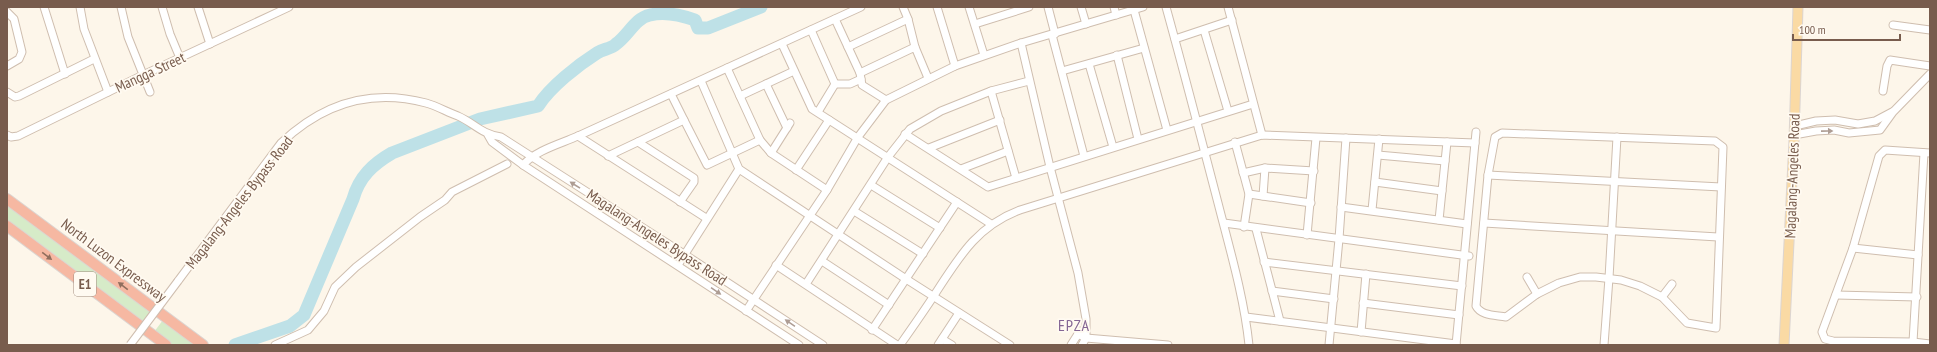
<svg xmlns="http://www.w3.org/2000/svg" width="1937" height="352" viewBox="0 0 1937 352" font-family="'PT Sans Narrow',sans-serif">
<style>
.green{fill:#d6ebc8}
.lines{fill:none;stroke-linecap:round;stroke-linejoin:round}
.river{stroke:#bee1e7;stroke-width:13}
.minor-casing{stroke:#cfbeaf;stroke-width:9}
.major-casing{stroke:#dcd5d1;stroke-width:11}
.highway-casing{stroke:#dcd5d1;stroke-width:12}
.minor{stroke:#fff;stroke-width:7}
.major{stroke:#fadaa4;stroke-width:9}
.highway{stroke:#f6b8a2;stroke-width:10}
.minor-bridge-casing{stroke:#cfbeaf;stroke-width:9;stroke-linecap:butt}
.minor-bridge{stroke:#fff;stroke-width:7}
.oneway{fill:#ae9d94}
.oneway2{fill:#916e5e}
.labels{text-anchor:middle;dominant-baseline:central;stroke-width:3.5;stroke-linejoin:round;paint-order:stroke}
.shield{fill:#fffaf1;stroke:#a08b7e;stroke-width:1}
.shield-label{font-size:14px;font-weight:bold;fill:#785c4d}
.street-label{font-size:15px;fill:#785c4d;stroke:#fffaf1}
.neighbourhood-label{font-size:16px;letter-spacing:1px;fill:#846594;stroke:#fffaf1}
</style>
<rect width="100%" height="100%" fill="#fdf6ea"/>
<!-- green -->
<g class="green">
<polygon points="7,205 154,313 146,325 7,221"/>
<polygon points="163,320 196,345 173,345 154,332"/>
</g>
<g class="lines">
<!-- river -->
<path class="river" d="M235,345L290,326L304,315L353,199C359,177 373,164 392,153L480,119L538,106C550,87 578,65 597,53C603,49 611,49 616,44C628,36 635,18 650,15C665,11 681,15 695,20L698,28H708L761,7"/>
<defs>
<g id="minor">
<polyline points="44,7 65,74"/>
<polyline points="80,7 84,29 108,92"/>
<polyline points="121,7 128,37 150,92"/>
<polyline points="162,7 170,34 180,58"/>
<polyline points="198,7 210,44"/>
<polyline points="937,7 955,66"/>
<polyline points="969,7 984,55"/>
<polyline points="1048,7 1055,34"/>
<polyline points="1081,7 1086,24"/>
<polyline points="1114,7 1116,15"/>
<path d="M1166,7C1184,72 1201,138 1218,203C1230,250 1244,297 1249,345"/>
<polyline points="1228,7 1262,135"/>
<polyline points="1134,10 1167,130"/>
<polyline points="7,12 14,19 22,52 19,59 7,66"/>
<polyline points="835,19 860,73 862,85 886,100"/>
<polyline points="908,19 915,47"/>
<polyline points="975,24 1029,7"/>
<polyline points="1893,25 1930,30"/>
<polyline points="811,30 835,84 818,112"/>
<polyline points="1204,30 1228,111"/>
<polyline points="1052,35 1084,156"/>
<polyline points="1175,39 1232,20"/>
<polyline points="1021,43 1050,167 1078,273 1086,319 1086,338 1082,345"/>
<polyline points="782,44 812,109 991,224"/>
<polyline points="848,47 908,19 903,7"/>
<polyline points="1117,55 1138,139"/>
<polyline points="1089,64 1113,147"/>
<polyline points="727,68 760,140 771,153 827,190"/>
<polyline points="1062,71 1144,48"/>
<polyline points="860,73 915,47 928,78"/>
<polyline points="701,81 739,169 906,279 1010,345"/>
<polyline points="766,84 787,128"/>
<polyline points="835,84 850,84 861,79"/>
<polyline points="991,91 1016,178"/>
<polyline points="1883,91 1887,66 1890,60 1930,66"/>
<polyline points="7,92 15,97 19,96 94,59"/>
<polyline points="740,96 794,71"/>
<polyline points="684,120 707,165 760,140"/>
<polyline points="1795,126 1816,121 1835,120 1858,124 1875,121 1892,112"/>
<path d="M1502,133L1715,141L1723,147L1716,328L1687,323L1662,297L1640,286L1621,280L1596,277H1580L1559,283L1537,294L1506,317C1496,315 1481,316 1476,306L1488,175L1495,137Z"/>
<polyline points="905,134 988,187 1253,104"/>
<polyline points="7,135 11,137 18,136 143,75 289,7"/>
<polyline points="488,135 492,142 523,165 799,345"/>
<polyline points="1794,135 1816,131 1834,130 1849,133 1880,130 1893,112 1930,74"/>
<polyline points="578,136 706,218"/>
<polyline points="638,142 694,178 694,182 680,202"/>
<polyline points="1235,142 1249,194 1244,227"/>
<polyline points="929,148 1000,120"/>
<polyline points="771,153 790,123"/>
<polyline points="1930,153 1885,150 1879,156 1853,248 1822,332 1825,339 1833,341 1913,342 1930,344"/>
<polyline points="1378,155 1445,161"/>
<polyline points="608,156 684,120 671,94"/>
<path d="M523,165C536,150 560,144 578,136L861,7"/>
<polyline points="961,169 1008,151"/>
<polyline points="796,170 829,120"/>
<polyline points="1243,173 1265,168 1314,171"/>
<polyline points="1488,175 1721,187"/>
<polyline points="1375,182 1442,191"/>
<polyline points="871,185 940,228"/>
<polyline points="1249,194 1311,203"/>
<polyline points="1263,196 1265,168"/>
<polyline points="1341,207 1467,224"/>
<polyline points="1372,210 1379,139"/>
<polyline points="854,211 923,254"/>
<polyline points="1439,220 1447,142"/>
<polyline points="1224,223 1469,256"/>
<polyline points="1484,223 1718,237"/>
<polyline points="1256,229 1280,321"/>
<polyline points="1307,235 1316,138"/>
<polyline points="1853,248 1918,255"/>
<polyline points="822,261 889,305"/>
<polyline points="1264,262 1462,286"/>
<polyline points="678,265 739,169"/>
<polyline points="776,265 897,345"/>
<polyline points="1527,277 1537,294"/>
<path d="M178,281L281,143C322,104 370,88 426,103C437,106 447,112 458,116C474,123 481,134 501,137L684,254L823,345"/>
<polyline points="806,284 888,157 910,129 941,111 991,91 1029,81"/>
<polyline points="1272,291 1334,299"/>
<polyline points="1836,295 1917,297"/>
<polyline points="1662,297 1672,284"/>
<polyline points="1363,303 1459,315"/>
<polyline points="746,311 827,190 858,137 886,100 955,66 1021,43 1143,7"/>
<polyline points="1246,317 1456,344"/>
<polyline points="872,330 957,202"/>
<polyline points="1361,332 1366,274"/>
<polyline points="1078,334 1086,338 1168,345"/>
<polyline points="942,339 952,345"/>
<polyline points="1913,342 1924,153"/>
<polyline points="275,345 308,330 324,311 335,287 356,267 420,217 445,200 452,192 507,164"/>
<path d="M900,345C912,328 924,311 935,294C959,257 977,226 1020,210L1262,135L1475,143"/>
<polyline points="938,345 959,313"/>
<polyline points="1071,345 1080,331"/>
<polyline points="1329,345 1339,239 1346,138"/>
<polyline points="1456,345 1476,132"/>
<polyline points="1604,345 1609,278 1617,137"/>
</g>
<polyline id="major" points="1784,345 1794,140 1798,7"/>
<g id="highway">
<polyline points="7,199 203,345"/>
<polyline points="7,226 166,345"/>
</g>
</defs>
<!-- minor casing -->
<use href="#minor" class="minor-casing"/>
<!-- major casing -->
<use href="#major" class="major-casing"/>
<!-- highway casing -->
<use href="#highway" class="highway-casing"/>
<!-- minor -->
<use href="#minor" class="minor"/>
<!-- major -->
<use href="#major" class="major"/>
<!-- highway -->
<use href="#highway" class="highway"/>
<defs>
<polyline id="minor-bridge" points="130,345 178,281"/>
</defs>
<!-- minor-bridge casing -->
<use href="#minor-bridge" class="minor-bridge-casing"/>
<!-- minor-bridge -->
<use href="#minor-bridge" class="minor-bridge"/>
</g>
<!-- one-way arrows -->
<defs><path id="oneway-solid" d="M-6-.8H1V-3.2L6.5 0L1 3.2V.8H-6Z"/></defs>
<g class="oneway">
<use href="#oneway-solid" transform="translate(1827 131) rotate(-1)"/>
<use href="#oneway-solid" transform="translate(575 185) rotate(-148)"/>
<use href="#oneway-solid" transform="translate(716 291) rotate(34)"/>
<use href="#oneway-solid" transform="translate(790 323) rotate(-146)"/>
</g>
<g class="oneway2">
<use href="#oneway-solid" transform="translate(47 256) rotate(37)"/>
<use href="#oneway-solid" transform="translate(123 286) rotate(-143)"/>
</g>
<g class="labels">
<!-- shield labels -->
<rect class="shield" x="74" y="272" width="22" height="24" rx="3"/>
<g class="shield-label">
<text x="85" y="284">E1</text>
</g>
<!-- street labels -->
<g class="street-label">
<text transform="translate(150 72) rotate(-25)">Mangga Street</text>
<text transform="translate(1792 176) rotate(-88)">Magalang-Angeles Road</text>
<text transform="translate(239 202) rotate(-52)">Magalang-Angeles Bypass Road</text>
<text transform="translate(657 237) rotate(33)">Magalang-Angeles Bypass Road</text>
<text transform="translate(114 260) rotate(37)">North Luzon Expressway</text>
</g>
<!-- neighbourhood labels -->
<g class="neighbourhood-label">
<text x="1074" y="325">EPZA</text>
</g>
</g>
<!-- border -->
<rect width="1937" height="352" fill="none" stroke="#785c4d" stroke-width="16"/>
<!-- scale -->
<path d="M1793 34v6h107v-6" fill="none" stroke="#785c4d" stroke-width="2"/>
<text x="1799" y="34" font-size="12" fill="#785c4d" stroke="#fffaf1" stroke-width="3" paint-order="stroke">100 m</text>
</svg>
